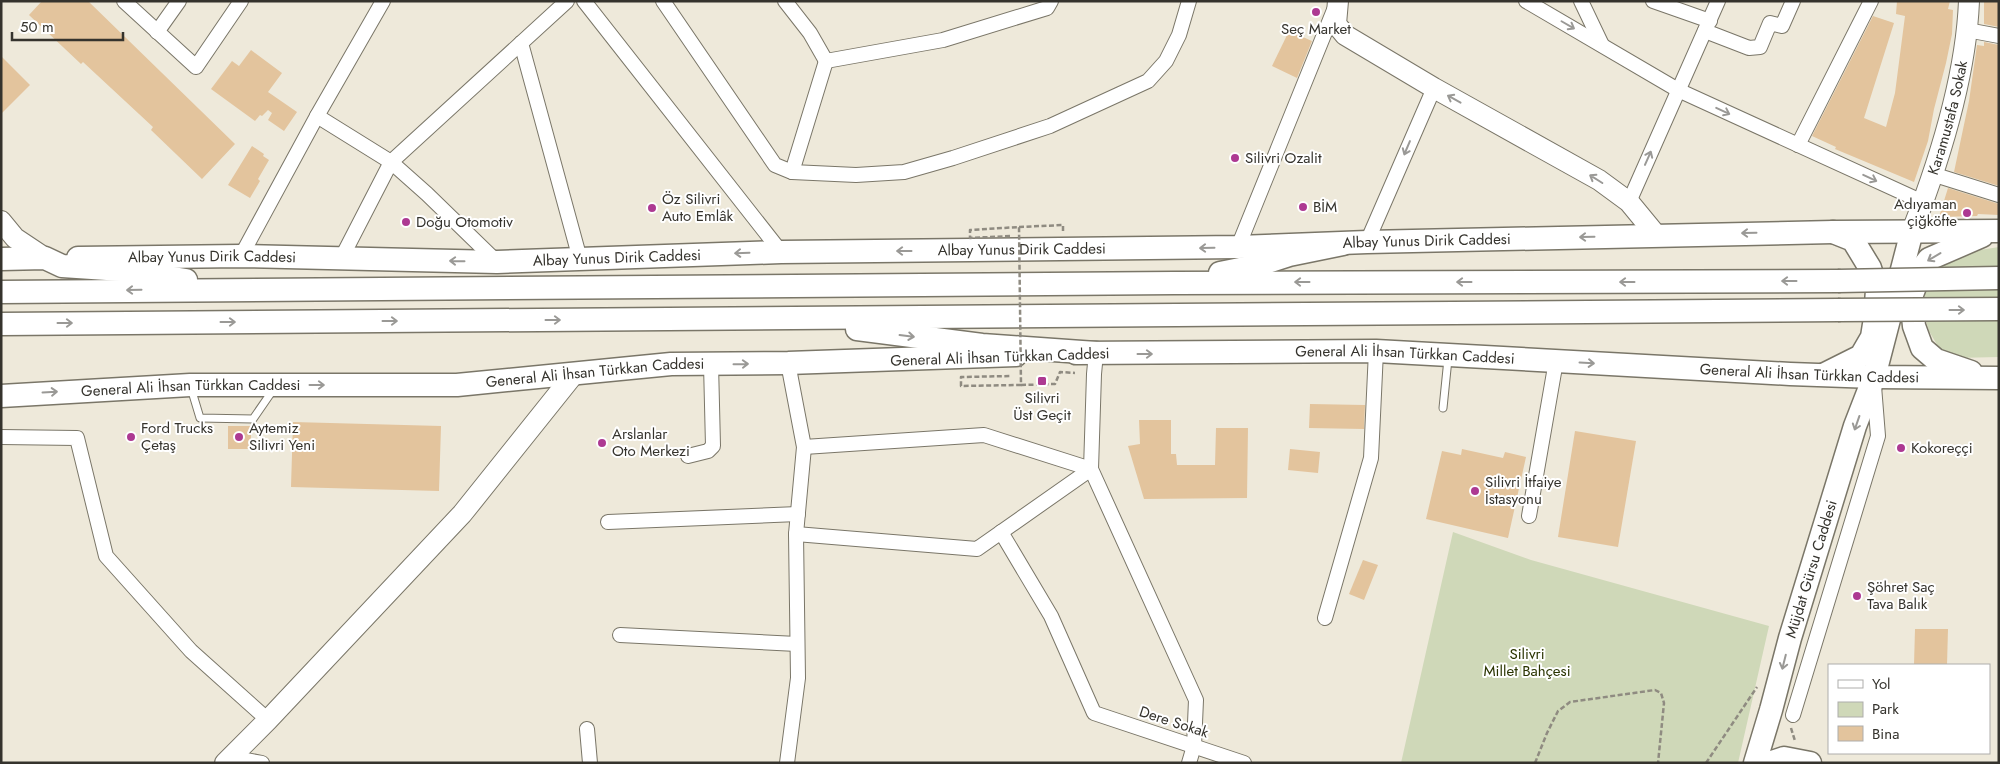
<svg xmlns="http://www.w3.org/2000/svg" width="2000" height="764" viewBox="0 0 2000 764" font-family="Jost,sans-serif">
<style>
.green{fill:#cfd8b8}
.building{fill:#e3c49d}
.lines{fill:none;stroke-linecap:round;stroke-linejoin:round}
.service-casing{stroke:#7a7668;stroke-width:9}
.minor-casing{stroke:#7a7668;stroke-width:16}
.secondary-casing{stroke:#7a7668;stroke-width:22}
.primary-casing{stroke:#7a7668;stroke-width:25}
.trunk-casing{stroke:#7a7668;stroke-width:25}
.path{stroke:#8f8b81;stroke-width:2.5;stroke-dasharray:5 2.5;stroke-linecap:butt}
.service{stroke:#fff;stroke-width:7}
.minor{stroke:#fff;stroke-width:14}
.secondary{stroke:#fff;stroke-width:20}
.primary{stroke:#fff;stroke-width:22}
.trunk{stroke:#fff;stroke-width:22}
.trunk-bridge-casing{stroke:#7a7668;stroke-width:25;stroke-linecap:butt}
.path-bridge{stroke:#8f8b81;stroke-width:2.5;stroke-dasharray:5 2.5;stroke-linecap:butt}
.trunk-bridge{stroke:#fff;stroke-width:22}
.oneway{stroke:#9a9996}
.poi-dot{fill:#ad3992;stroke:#fff;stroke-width:2}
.labels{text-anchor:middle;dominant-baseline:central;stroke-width:4;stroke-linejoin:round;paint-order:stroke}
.poi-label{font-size:15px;fill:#35332d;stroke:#fff;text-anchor:start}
.street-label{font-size:15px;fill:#35332d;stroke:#fff}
.park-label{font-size:15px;fill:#2a3400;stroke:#fff}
</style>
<rect width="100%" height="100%" fill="#eee9da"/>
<!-- green -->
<g class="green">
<polygon points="1999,247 1999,357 1955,358 1939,348 1929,331 1924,314 1925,288 1934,269 1967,252"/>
<polygon points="1453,532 1531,560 1769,626 1738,763 1401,763"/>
</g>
<!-- building -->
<g class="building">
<polygon points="42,1 88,1 235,144 202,179 151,130 153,127 83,62 81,64 29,15"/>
<polygon points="1897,1 1950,1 1948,9 1953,10 1952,34 1946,63 1934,109 1928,141 1914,182 1835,149 1836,147 1812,136 1873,16 1894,23 1864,118 1886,127 1895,93 1905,16 1896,14"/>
<polygon points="1984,1 1999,1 1999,27 1984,24"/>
<polygon points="1289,31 1312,41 1297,78 1272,66"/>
<polygon points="1984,42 1999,45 1999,186 1954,172 1969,101 1977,45 1984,46"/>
<polygon points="251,50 282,73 268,92 297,112 284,131 268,120 272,113 268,110 262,116 260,115 255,121 211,89 232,61 239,66"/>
<polygon points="1,56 30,85 1,114"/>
<polygon points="252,146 264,154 263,156 269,160 258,179 260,181 250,198 228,185"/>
<polygon points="1948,188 1999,204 1999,215 1978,214 1977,216 1939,217"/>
<polygon points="1310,404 1365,405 1364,429 1309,428"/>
<polygon points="1139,420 1171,420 1171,454 1176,454 1177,465 1215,465 1216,428 1248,428 1247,498 1144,499 1128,446 1140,444"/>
<polygon points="293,422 441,426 439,491 291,487"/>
<rect x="228" y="426" width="23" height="23"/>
<polygon points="1575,431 1636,441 1618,547 1558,537"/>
<polygon points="1290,449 1320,452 1318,473 1288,470"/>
<polygon points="1462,449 1503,458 1505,452 1526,457 1508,538 1426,519 1442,451 1461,455"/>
<polygon points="1363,560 1378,565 1364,600 1349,594"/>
<polygon points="1915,629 1948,629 1947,665 1914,665"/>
</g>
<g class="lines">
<defs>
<g id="service">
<polyline points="191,388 200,418 253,419 273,390"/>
<polyline points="1443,408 1448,359"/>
</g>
<g id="minor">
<polyline points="124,1 196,67 241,1"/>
<polyline points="584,1 781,252"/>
<polyline points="663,1 775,165 792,172 856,175 904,172 953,158 1050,126 1148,81 1166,61 1179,35 1189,1"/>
<polyline points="785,1 810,33 826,61 943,40 1047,8 1051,1"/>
<polyline points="1526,1 1678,90 1923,202"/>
<polyline points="1581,1 1602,45"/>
<polyline points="1653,1 1710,21"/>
<polyline points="1967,30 1999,36"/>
<polyline points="1705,31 1749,48 1760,47 1770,23 1782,26 1793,1"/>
<polyline points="157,32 179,1"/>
<polyline points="521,43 580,259"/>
<polyline points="317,116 391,162 427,194 497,262"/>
<polyline points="1798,145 1871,1"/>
<polyline points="792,172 826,61"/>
<polyline points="1932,174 1999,195"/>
<polyline points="1629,202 1718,1"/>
<polyline points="1367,242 1434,88"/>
<polyline points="1238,247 1334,10"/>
<polyline points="241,256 317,116 383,1"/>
<polyline points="341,259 391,162 567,1"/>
<polyline points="1096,353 1094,374 1091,469 1196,700 1194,746 1189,763"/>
<polyline points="1,437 77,438 106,556 191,651 268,720"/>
<polyline points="804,447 984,435 1091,469"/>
<polyline points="688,456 708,451 713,446 711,364"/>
<polyline points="1529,516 1556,361"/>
<polyline points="608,522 798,514"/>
<polyline points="1001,532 1051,616 1094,713 1244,763"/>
<polyline points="796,534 977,549 1091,469"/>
<polyline points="1325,618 1371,458 1376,351"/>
<polyline points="620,635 797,644"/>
<polyline points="1793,715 1878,436 1874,386"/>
<polyline points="587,729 590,763"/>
<polyline points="230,757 262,763"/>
<polyline points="787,763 798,678 796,534 804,447 788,363"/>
</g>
<g id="secondary">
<polyline points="1338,1 1336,24 1345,35 1434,88 1599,180 1629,202 1657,236"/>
<polyline points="1,221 15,238 45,258"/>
<path id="s1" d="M1912,231C1939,162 1966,76 1969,1"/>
<polyline points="225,763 268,720 462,514 574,374"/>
</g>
<g id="primary">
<path id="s2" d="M78,258L241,256L497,262L781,252L1238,247L1367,242L1833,232L1999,231"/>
<path id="s3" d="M1076,353L1376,351L1790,374L1874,377L1999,378"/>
<polyline points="1971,372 1936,360 1922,348 1914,326 1911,297 1922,268 1929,259 1982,236"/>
<polyline points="1825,374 1861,356 1872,337 1875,318 1877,290 1870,268 1853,240 1833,232"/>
<path id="s4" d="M1,396L190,385H457L671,364L788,363L1016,355"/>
<path id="s5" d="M1755,763L1771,710L1790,638L1855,426L1874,377L1912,231"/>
<polyline points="1769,763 1784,758 1810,763"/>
</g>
<g id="trunk">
<polyline points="1,259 45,258 62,266 122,270 186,280"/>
<polyline points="1220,273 1255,266 1289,255 1343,244"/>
<polyline points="1,292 1174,283 1838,281"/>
<polyline points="1,324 1838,310"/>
<polyline points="857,329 982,345 1096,353"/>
</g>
</defs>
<!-- service casing -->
<use href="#service" class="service-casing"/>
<!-- minor casing -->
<use href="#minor" class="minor-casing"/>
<!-- secondary casing -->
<use href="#secondary" class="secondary-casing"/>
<!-- primary casing -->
<use href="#primary" class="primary-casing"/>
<!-- trunk casing -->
<use href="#trunk" class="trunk-casing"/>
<!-- path -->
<g class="path">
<polyline points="1019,227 1063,225 1063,232"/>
<polyline points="1021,385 1055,384 1060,372 1075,373"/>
<polyline points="1791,728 1795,741"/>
<polyline points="1535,763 1547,733 1558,711 1570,702 1655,690 1661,693 1664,703 1658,763"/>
<polyline points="1706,763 1757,687"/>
</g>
<!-- service -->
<use href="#service" class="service"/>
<!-- minor -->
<use href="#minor" class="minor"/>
<!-- secondary -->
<use href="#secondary" class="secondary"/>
<!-- primary -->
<use href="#primary" class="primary"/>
<!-- trunk -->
<use href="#trunk" class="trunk"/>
<defs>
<g id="trunk-bridge">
<polyline points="1838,281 1999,278"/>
<polyline points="1838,310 1999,309"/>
</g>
</defs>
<!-- trunk-bridge casing -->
<use href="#trunk-bridge" class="trunk-bridge-casing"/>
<!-- path-bridge -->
<polyline class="path-bridge" points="1010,236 970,238 970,230 1019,227 1021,385 961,386 961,377 1011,376"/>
<!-- trunk-bridge -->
<use href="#trunk-bridge" class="trunk-bridge"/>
</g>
<!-- one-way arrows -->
<defs><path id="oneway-shaft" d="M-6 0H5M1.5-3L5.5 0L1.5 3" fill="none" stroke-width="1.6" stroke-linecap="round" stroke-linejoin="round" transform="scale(1.25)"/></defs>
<g class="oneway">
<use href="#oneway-shaft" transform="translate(1568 25) rotate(30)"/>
<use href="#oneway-shaft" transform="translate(1454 99) rotate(-151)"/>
<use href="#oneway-shaft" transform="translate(1723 111) rotate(25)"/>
<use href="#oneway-shaft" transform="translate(1407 148) rotate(113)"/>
<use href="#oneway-shaft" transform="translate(1648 158) rotate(-66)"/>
<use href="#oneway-shaft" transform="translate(1870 178) rotate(25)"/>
<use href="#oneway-shaft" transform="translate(1596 179) rotate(-148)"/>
<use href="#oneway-shaft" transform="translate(1749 233) rotate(179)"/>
<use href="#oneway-shaft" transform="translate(1587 237) rotate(179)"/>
<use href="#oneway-shaft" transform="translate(1207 248) rotate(179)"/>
<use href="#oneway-shaft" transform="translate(904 251) rotate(180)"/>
<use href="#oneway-shaft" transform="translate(742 253) rotate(178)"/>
<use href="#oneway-shaft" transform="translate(1934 257) rotate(149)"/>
<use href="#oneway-shaft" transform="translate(457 261) rotate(-179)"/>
<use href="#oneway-shaft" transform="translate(1789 281) rotate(180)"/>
<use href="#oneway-shaft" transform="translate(1302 282) rotate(180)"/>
<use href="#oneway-shaft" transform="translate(1464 282) rotate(180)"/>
<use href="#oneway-shaft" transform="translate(1627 282) rotate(180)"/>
<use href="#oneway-shaft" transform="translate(134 290) rotate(179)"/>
<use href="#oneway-shaft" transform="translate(1957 310)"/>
<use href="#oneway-shaft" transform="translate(553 320)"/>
<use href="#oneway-shaft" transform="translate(390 321)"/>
<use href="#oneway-shaft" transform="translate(228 322)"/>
<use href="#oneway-shaft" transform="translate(65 323)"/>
<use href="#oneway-shaft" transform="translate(907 336) rotate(7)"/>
<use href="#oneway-shaft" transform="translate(1145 354)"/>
<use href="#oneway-shaft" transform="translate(1587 363) rotate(3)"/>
<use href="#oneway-shaft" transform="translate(741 364) rotate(-1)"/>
<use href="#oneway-shaft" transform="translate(317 385)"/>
<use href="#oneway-shaft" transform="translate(50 392) rotate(-3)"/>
<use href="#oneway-shaft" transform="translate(1857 423) rotate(109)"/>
<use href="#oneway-shaft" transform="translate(1784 662) rotate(104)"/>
</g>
<!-- markers -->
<g class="poi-dot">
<circle cx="1316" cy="12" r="5"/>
<circle cx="1235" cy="158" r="5"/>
<circle cx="1303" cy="207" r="5"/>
<circle cx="652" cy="208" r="5"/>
<circle cx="1967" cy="213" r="5"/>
<circle cx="406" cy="222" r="5"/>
<rect x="1037" y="376" width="10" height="10" rx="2.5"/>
<circle cx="131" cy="437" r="5"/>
<circle cx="239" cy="437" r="5"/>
<circle cx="602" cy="443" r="5"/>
<circle cx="1901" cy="448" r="5"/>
<circle cx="1475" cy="491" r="5"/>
<circle cx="1857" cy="596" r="5"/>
</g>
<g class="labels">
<!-- poi labels -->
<g class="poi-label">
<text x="1316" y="29" text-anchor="middle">Seç Market</text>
<text x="1245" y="158">Silivri Ozalit</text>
<text x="662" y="199">Öz Silivri<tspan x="662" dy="17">Auto Emlâk</tspan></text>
<text x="1957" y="204" text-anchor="end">Adıyaman<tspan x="1957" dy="17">çiğköfte</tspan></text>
<text x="1313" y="207">BİM</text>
<text x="416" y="222">Doğu Otomotiv</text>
<text x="1042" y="398" text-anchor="middle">Silivri<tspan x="1042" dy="17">Üst Geçit</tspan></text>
<text x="141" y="428">Ford Trucks<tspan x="141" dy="17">Çetaş</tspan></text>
<text x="249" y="428">Aytemiz<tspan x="249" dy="17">Silivri Yeni</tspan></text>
<text x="612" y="434">Arslanlar<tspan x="612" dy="17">Oto Merkezi</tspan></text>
<text x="1911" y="448">Kokoreççi</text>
<text x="1485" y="482">Silivri İtfaiye<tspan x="1485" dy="17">İstasyonu</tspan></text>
<text x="1867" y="587">Şöhret Saç<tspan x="1867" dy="17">Tava Balık</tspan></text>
</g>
<!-- street labels -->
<g class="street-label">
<text stroke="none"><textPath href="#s1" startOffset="119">Karamustafa Sokak</textPath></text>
<text stroke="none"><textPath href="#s2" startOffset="1349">Albay Yunus Dirik Caddesi</textPath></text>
<text stroke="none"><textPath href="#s2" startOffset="944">Albay Yunus Dirik Caddesi</textPath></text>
<text stroke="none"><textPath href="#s2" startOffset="134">Albay Yunus Dirik Caddesi</textPath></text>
<text stroke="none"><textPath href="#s2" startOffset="539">Albay Yunus Dirik Caddesi</textPath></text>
<text stroke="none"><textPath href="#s3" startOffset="329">General Ali İhsan Türkkan Caddesi</textPath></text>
<text transform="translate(1000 357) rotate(-2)">General Ali İhsan Türkkan Caddesi</text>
<text stroke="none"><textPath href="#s4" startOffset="595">General Ali İhsan Türkkan Caddesi</textPath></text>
<text stroke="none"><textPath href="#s3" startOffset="734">General Ali İhsan Türkkan Caddesi</textPath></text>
<text stroke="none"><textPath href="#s4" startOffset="190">General Ali İhsan Türkkan Caddesi</textPath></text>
<text stroke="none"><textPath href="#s5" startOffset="202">Müjdat Gürsu Caddesi</textPath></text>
<text transform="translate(1174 722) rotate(18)">Dere Sokak</text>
</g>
<!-- park labels -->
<g class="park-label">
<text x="1527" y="654">Silivri<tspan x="1527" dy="17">Millet Bahçesi</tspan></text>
</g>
</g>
<!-- border -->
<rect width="2000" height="764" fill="none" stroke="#35332d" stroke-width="5"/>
<!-- legend -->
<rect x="1828" y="664" width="162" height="90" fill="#ffffff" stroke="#aeadab"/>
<rect x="1838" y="680" width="25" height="8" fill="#ffffff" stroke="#aeadab"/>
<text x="1872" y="689" font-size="15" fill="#35332d">Yol</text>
<rect x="1838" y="702" width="25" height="15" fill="#cfd8b8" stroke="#aeadab"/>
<text x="1872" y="714" font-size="15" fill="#35332d">Park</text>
<rect x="1838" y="726" width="25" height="15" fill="#e3c49d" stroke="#aeadab"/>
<text x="1872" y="739" font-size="15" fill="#35332d">Bina</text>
<!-- scale -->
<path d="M12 32v8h111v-8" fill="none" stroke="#35332d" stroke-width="2.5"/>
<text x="20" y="32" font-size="15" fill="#35332d" stroke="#ffffff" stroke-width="4" paint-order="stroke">50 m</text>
</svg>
